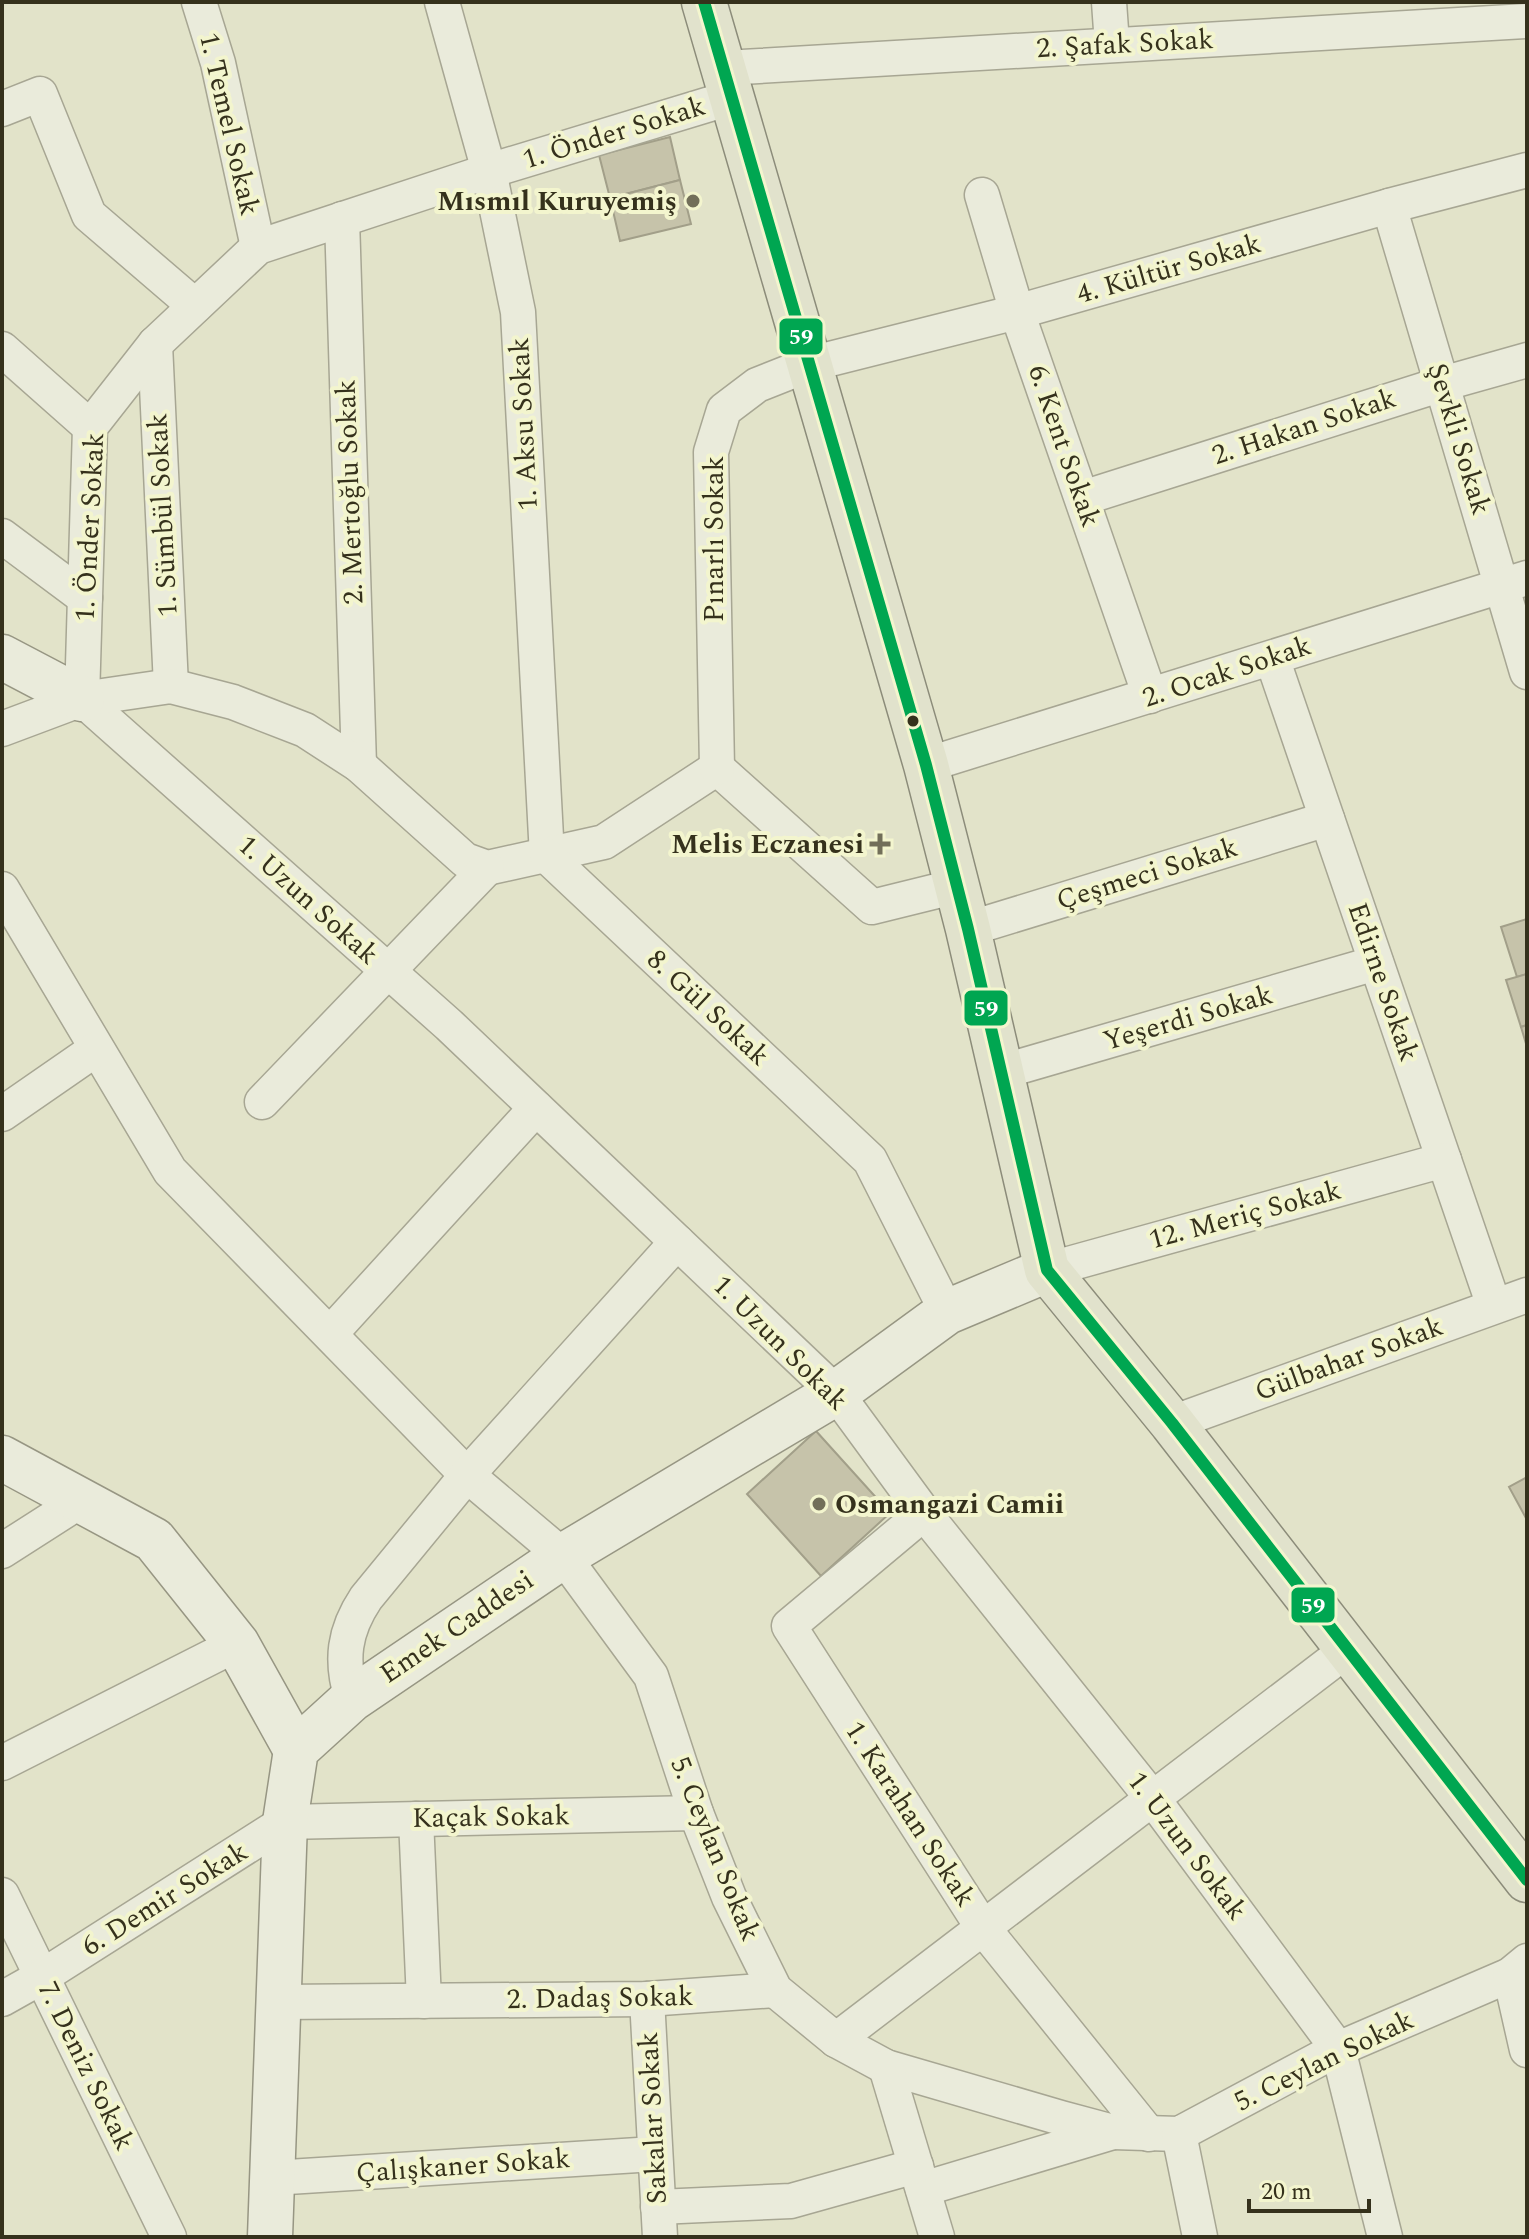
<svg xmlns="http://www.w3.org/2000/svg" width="1529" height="2239" viewBox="0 0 1529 2239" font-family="Spectral,serif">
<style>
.building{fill:#c6c3aa;stroke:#a29f89;stroke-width:2}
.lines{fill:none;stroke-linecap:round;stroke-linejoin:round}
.street-casing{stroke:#a7a693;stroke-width:37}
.secondary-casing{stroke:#979683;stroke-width:47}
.primary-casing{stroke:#8c8c7a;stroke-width:47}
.street{stroke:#eaebdb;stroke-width:34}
.secondary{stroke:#eaebdb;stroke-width:44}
.primary{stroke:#e1e2cc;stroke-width:44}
.bus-1-casing{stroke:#f3f5ce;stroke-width:18}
.bus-1{stroke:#00a651;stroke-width:12}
.poi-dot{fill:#726f59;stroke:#f3f5ce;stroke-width:3}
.bus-dot{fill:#35311c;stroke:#f3f5ce;stroke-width:3}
.labels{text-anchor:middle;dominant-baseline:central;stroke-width:8;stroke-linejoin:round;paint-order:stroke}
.street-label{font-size:28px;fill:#35311c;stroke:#f3f5ce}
.poi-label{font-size:28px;font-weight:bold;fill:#35311c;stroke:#f3f5ce;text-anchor:end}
.line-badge{stroke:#f3f5ce;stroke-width:3}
.badge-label{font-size:22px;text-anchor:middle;font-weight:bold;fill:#fff}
</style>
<rect width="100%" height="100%" fill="#e2e3c9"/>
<!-- building -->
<g class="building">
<polygon points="670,137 680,180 610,198 599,155"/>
<polygon points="680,180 691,224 620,241 610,198"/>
<polygon points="1527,919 1527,974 1517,977 1501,927"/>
<polygon points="1527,974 1527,1025 1521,1027 1506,980"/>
<polygon points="1527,1025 1527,1047 1521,1027"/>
<polygon points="816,1431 890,1513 821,1576 747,1494"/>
<polygon points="1527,1477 1527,1520 1509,1487"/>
</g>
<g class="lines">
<defs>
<g id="street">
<polyline points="199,2 218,63 258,247"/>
<polyline points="442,2 489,171 518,312 547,856"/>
<polyline points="1109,2 1112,44"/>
<polyline points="724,68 1527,21"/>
<polyline points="2,109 40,94 89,215 195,306"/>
<polyline points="982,195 1017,312 1150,696"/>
<polyline points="1389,206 1527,672"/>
<polyline points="342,219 359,765"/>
<polyline points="155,344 171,686"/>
<polyline points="2,349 90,427"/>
<polyline points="1083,498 1442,384 1527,360"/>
<polyline points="2,536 85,598"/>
<polyline points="1272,658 1494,1306"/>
<polyline points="82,699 449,1025 836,1393 924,1513 1153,1799 1338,2049 1385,2237"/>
<polyline points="82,699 90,427 155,344 258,247 489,171 733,97"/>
<polyline points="2,729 82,699 171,686 233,702 305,730 359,765 465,860 487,868 604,842 717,768 872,907 957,886"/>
<polyline points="926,765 1527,578"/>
<polyline points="717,768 711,452 724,410 757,385 810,364 1017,312 1389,206 1527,170"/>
<polyline points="547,856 870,1160 947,1312"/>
<polyline points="2,889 170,1171 467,1475 563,1556 651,1676 696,1813 729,1897 775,1990 836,2040 886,2067 1061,2118 1113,2132 1179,2134 1338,2049 1510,1975 1527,1961"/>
<polyline points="968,929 1327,819"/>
<polyline points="1001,1072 1376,963"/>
<polyline points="262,1102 487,868"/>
<polyline points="2,1114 96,1049"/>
<polyline points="1047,1270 1444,1160"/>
<polyline points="330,1334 536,1108"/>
<polyline points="1172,1423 1527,1295"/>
<polyline points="924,1513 789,1626 983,1928 1149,2134"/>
<polyline points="2,1551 80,1501"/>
<path d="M352,1699C340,1660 344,1631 366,1598L467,1475L677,1242"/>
<polyline points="2,1763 237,1644"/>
<polyline points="416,1819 424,2001"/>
<polyline points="2,1895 169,2237"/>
<polyline points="1510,1975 1527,2050"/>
<polyline points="2,1999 43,1976 285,1822 696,1813"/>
<polyline points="647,1999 660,2237"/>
<polyline points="280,2002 647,1999 775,1990"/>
<polyline points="836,2040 1347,1650"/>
<polyline points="886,2067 937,2237"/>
<polyline points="1179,2134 1200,2237"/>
<polyline points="272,2178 654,2154"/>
<polyline points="923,2189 1113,2132"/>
<polyline points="658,2207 791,2201 916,2166"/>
</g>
<g id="secondary">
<polyline points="2,657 82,699"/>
<polyline points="2,1458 154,1540 237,1644 296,1750"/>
<polyline points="270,2237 285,1822 296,1750 352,1699 563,1556 836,1393 947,1312 1047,1270"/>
</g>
<polyline id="primary" points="704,2 926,765 968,929 1047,1270 1172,1423 1527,1880"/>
</defs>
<!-- street casing -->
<use href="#street" class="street-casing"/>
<!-- secondary casing -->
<use href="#secondary" class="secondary-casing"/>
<!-- primary casing -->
<use href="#primary" class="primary-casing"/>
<!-- street -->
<use href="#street" class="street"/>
<!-- secondary -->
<use href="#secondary" class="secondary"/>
<!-- primary -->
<use href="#primary" class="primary"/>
<defs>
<polyline id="bus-1" points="704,2 926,765 968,929 1047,1270 1172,1423 1527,1880"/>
</defs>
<!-- bus-1 casing -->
<use href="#bus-1" class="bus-1-casing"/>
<!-- bus-1 -->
<use href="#bus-1" class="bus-1"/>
</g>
<!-- markers -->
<g class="poi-dot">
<circle cx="693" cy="201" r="8"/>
<path d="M876 832h8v8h8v8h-8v8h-8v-8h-8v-8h8z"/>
<circle cx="819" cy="1504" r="8"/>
</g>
<circle class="bus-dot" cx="913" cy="721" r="7"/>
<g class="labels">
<!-- street labels -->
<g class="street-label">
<text transform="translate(1125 44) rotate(-3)">2. Şafak Sokak</text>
<text transform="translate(229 124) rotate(77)">1. Temel Sokak</text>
<text transform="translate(614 133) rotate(-17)">1. Önder Sokak</text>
<text transform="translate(1169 269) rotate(-16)">4. Kültür Sokak</text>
<text transform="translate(524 424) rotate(-93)">1. Aksu Sokak</text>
<text transform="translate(1304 427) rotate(-18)">2. Hakan Sokak</text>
<text transform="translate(1459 439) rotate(73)">Şevkli Sokak</text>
<text transform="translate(1064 446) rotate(71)">6. Kent Sokak</text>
<text transform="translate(350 492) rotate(-92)">2. Mertoğlu Sokak</text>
<text transform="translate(163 515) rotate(-93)">1. Sümbül Sokak</text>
<text transform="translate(90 527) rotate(-87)">1. Önder Sokak</text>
<text transform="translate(714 539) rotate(-90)">Pınarlı Sokak</text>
<text transform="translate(1227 672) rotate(-18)">2. Ocak Sokak</text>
<text transform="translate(1147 874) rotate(-17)">Çeşmeci Sokak</text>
<text transform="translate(308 900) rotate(42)">1. Uzun Sokak</text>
<text transform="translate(1383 982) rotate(71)">Edirne Sokak</text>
<text transform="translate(708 1008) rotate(43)">8. Gül Sokak</text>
<text transform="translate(1188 1018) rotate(-16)">Yeşerdi Sokak</text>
<text transform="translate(1245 1215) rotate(-15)">12. Meriç Sokak</text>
<text transform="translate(780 1343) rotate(45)">1. Uzun Sokak</text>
<text transform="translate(1349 1359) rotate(-20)">Gülbahar Sokak</text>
<text transform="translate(457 1627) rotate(-34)">Emek Caddesi</text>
<text transform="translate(910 1814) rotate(57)">1. Karahan Sokak</text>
<text transform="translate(491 1817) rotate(-1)">Kaçak Sokak</text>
<text transform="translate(1187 1846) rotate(53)">1. Uzun Sokak</text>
<text transform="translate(715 1849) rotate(68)">5. Ceylan Sokak</text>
<text transform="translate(165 1899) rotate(-32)">6. Demir Sokak</text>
<text transform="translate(600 1998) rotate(-1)">2. Dadaş Sokak</text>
<text transform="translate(1324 2061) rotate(-26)">5. Ceylan Sokak</text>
<text transform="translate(86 2066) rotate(64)">7. Deniz Sokak</text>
<text transform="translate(653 2118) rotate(-93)">Sakalar Sokak</text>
<text transform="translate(463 2166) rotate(-4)">Çalışkaner Sokak</text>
</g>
<!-- poi labels -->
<g class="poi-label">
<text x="677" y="201">Mısmıl Kuruyemiş</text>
<text x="864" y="844">Melis Eczanesi</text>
<text x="835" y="1504" text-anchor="start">Osmangazi Camii</text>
</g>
</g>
<g class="line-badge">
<rect x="778" y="317" width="46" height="39" rx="8" fill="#00a651"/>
<rect x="963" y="989" width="46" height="38" rx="8" fill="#00a651"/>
<rect x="1290" y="1586" width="46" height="38" rx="8" fill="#00a651"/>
</g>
<g class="badge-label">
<text x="801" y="344">59</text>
<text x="986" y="1016">59</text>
<text x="1313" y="1613">59</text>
</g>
<!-- border -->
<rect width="1529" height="2239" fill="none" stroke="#35311c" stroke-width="8"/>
<!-- scale -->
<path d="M1249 2199v12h120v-12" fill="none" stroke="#35311c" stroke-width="4"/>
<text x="1261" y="2199" font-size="24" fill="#35311c" stroke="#f3f5ce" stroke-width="6" paint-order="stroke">20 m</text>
</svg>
